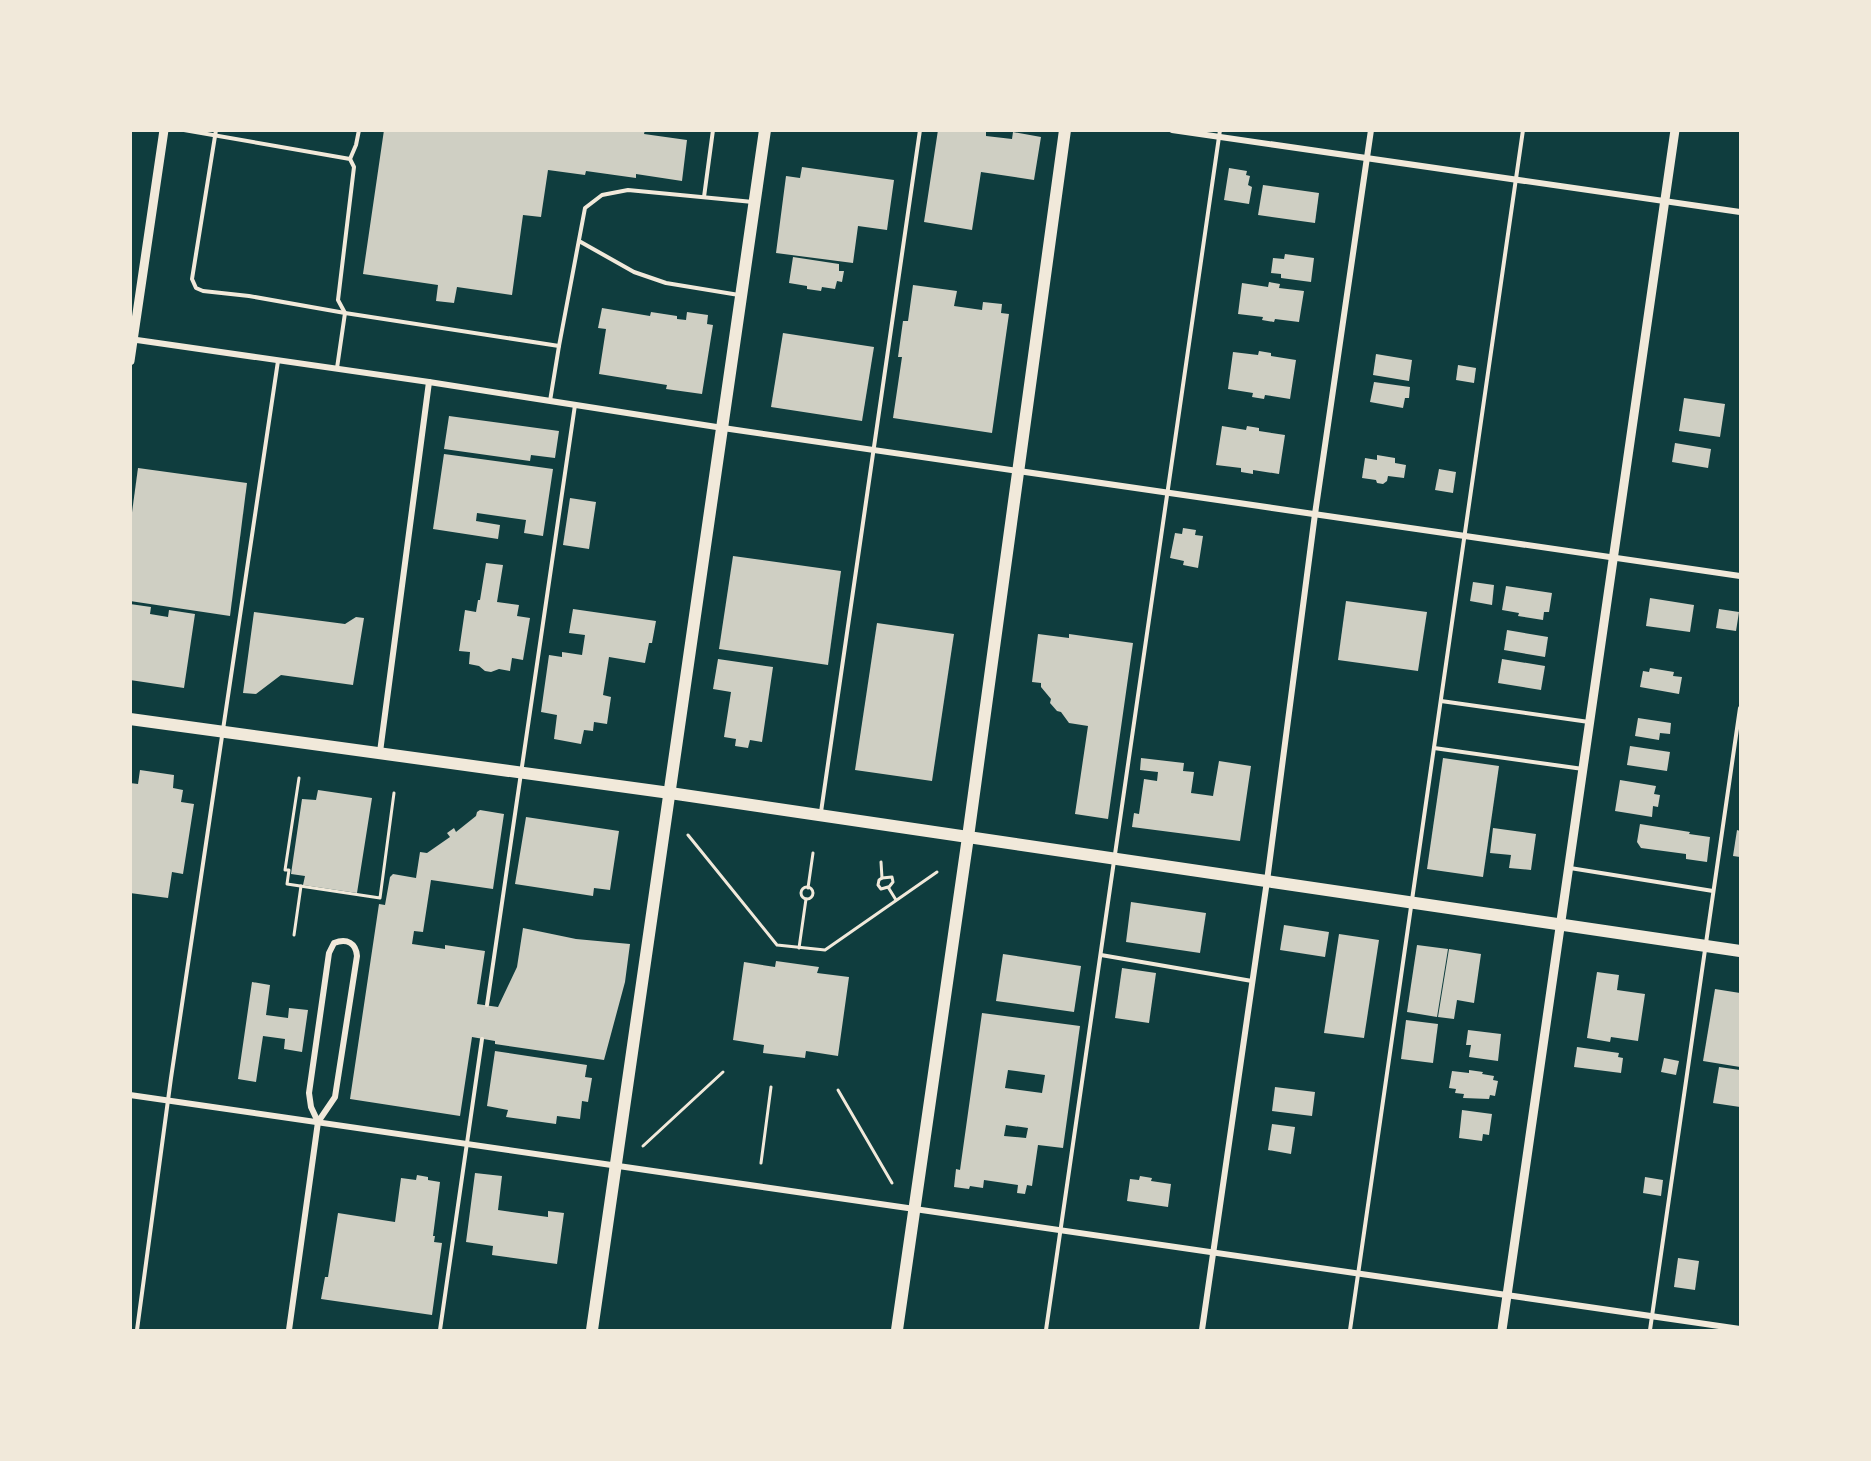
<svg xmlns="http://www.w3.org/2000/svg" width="1871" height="1461" viewBox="0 0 1871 1461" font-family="Lora,serif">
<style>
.building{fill:#cfcfc3;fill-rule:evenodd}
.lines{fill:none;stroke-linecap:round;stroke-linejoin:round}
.path{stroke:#f1e9da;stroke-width:3}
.service{stroke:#f1e9da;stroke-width:4}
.minor{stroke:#f1e9da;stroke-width:6}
.tertiary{stroke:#f1e9da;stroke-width:9}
.primary{stroke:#f1e9da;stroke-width:12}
</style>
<rect width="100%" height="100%" fill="#0f3d3e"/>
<!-- building -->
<g class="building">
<polygon points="384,130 645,130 644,134 687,140 682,181 636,174 636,178 586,171 585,175 548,170 541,217 523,215 512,295 457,287 454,303 436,301 438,285 363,274"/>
<polygon points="938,130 986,130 986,136 1012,139 1013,132 1041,137 1034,180 981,172 972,230 924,222"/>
<polygon points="802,167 894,180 887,230 858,226 853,263 776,253 786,176 800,178"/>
<polygon points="1229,168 1247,171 1246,175 1250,176 1248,185 1252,187 1249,204 1224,200"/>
<polygon points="1263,185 1319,193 1315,223 1258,215"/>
<polygon points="1285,254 1314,258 1311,282 1281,278 1281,274 1271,273 1273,258 1284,259"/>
<polygon points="793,257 839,264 839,271 844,271 842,282 837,281 835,289 822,287 821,291 807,289 807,286 789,283"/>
<polygon points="1269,282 1280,284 1279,288 1304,291 1299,322 1275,319 1274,322 1262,320 1263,317 1238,314 1242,283 1268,287"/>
<polygon points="913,285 957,291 954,306 982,310 983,302 1002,304 1001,313 1009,314 992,433 893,418 902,357 898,357 903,321 908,321"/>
<polygon points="602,308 650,316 651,312 677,316 677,319 686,320 687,312 708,315 707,324 713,325 702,394 666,389 667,385 599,374 606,329 598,328"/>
<polygon points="783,333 874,347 862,421 771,407"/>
<polygon points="1259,351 1271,353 1271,356 1296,360 1290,399 1265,395 1264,399 1252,397 1253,393 1228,389 1233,352 1258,355"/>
<polygon points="1376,354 1412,360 1409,381 1373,375"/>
<polygon points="1458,365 1476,368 1474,383 1456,380"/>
<polygon points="1374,382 1410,387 1409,398 1405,398 1403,408 1370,402"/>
<polygon points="1684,398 1725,404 1720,437 1679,431"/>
<polygon points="449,416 559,431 555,458 531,455 530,461 444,449"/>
<polygon points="1222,426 1246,430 1247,426 1259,428 1259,431 1285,435 1279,474 1253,470 1253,474 1241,472 1241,468 1216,465"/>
<polygon points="1675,443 1711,449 1708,468 1672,462"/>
<polygon points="444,454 553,469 543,536 524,533 526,520 477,513 476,521 500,525 498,539 433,529"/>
<polygon points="1377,455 1395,458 1395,463 1406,465 1404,478 1388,476 1387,481 1383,484 1377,483 1376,480 1362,478 1365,458 1377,460"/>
<polygon points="138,468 247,483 230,616 130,601 130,527"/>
<polygon points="1439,469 1456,472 1453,493 1435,490"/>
<polygon points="570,498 596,502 589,549 563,545"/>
<polygon points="1183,528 1196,530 1195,535 1203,536 1198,568 1183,565 1184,561 1170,558 1175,533 1182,534"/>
<polygon points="733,556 841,571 828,665 719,649"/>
<polygon points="486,563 503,565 497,602 519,605 517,616 530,618 523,660 512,658 510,671 499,669 491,672 485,671 479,666 469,664 470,652 459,651 465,610 476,612 478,600 480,600"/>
<polygon points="1473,582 1494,585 1492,605 1470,601"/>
<polygon points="1506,586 1552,593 1549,612 1544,612 1543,620 1518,616 1519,613 1502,610"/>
<polygon points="1650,598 1694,605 1690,632 1646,626"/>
<polygon points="1346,601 1427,612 1418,671 1338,660"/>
<polygon points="130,604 151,607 150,614 168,617 169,610 195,614 184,688 130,680"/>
<polygon points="573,609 656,621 652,643 649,643 645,663 609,657 603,695 611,697 607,724 594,722 593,731 584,730 581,744 554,739 557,715 541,712 549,655 562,657 562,652 582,655 585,635 569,633"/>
<polygon points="1719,609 1739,612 1736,631 1716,628"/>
<polygon points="254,612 345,624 356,617 364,618 353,685 281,675 256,694 243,693"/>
<polygon points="877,623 954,634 932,781 855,770"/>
<polygon points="1507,630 1548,637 1545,657 1504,650"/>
<polygon points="1038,634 1069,638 1069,634 1133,643 1108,819 1075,814 1088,726 1069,723 1061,712 1057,711 1050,703 1051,699 1041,687 1041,683 1032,682"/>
<polygon points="718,659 773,667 762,742 750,740 748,748 735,746 736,739 724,737 731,692 713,689"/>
<polygon points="1502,659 1545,666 1541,690 1498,683"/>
<polygon points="1650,668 1674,672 1673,676 1682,677 1679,694 1640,687 1643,671 1649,672"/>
<polygon points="1638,718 1671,723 1670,734 1660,733 1659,740 1635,736"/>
<polygon points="1630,746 1670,752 1667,771 1627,765"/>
<polygon points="1141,758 1184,763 1183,771 1194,772 1191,793 1213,796 1219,761 1251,766 1240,841 1132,827 1134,813 1139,814 1144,779 1157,781 1158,772 1140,770"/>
<polygon points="1443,758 1499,766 1483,877 1427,869"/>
<polygon points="140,770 174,775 173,788 183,790 181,802 194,804 183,874 172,872 168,898 130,893 130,783 138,784"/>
<polygon points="1620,780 1656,786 1654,794 1660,795 1658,807 1653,806 1652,817 1615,811"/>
<polygon points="318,790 372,798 357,893 303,885 305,876 291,874 302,799 316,800"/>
<polygon points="480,810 504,814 493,889 431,880 423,932 414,931 412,944 445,949 445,945 485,951 477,1004 498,1007 517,967 523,928 576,939 630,944 625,982 604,1060 495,1044 495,1041 472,1037 460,1116 350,1099 379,904 385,905 390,877 393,874 416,878 420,852 427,853 450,837 447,833 454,828 456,832 476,816 477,812"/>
<polygon points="526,817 619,831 610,890 594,888 593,896 515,884"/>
<polygon points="1640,824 1690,832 1689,834 1710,837 1707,862 1686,859 1686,854 1641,848 1637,842"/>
<polygon points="1493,828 1536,834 1531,870 1509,868 1511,855 1490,853"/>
<polygon points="1737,830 1740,831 1740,857 1733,856"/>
<polygon points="1131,902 1206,913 1200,953 1126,942"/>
<polygon points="1284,925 1329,932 1325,957 1280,950"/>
<polygon points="1339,934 1379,940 1364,1038 1324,1033"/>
<polygon points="1417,945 1448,949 1437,1017 1407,1012"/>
<polygon points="1449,949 1481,954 1474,1003 1457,1000 1454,1019 1438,1017"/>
<polygon points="1003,954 1081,966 1074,1012 996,1001"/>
<polygon points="776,961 819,967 817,973 849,977 838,1056 806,1051 805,1058 763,1053 764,1045 733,1040 744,962 775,967"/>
<polygon points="1122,968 1156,973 1149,1023 1115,1018"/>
<polygon points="1597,972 1619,975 1617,990 1645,994 1638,1041 1611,1037 1610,1042 1587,1038"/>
<polygon points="252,982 270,985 266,1015 288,1018 289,1008 308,1010 302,1052 284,1049 285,1039 263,1036 256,1082 238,1079"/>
<polygon points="1715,989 1740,993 1740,1067 1703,1061"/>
<path d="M982,1013L1080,1026L1063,1148L1038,1145L1032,1186L1027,1185L1025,1194L1017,1193L1018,1185L984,1180L983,1188L970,1186L969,1189L954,1187L956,1169L960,1170ZM1008,1070L1045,1075L1042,1093L1005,1088ZM1006,1125L1028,1128L1026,1138L1004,1136Z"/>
<polygon points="1406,1020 1438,1024 1433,1063 1401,1059"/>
<polygon points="1468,1030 1501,1034 1498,1061 1469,1057 1471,1045 1466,1045"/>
<polygon points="1577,1047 1619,1053 1618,1057 1623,1058 1621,1073 1574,1067"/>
<polygon points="495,1051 587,1065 585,1077 592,1078 588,1102 582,1101 580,1119 557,1116 556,1124 506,1117 508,1110 487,1106"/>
<polygon points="1664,1058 1679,1061 1676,1075 1661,1072"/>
<polygon points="1719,1067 1740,1070 1740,1107 1713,1103"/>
<polygon points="1469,1070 1483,1072 1482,1074 1494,1076 1493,1080 1498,1081 1495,1096 1490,1095 1489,1099 1463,1098 1464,1094 1455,1093 1456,1089 1449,1088 1452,1071 1469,1073"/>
<polygon points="1275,1087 1315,1092 1312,1116 1272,1111"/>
<polygon points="1462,1110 1492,1114 1489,1135 1483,1134 1482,1141 1459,1138"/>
<polygon points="1272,1124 1295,1127 1291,1154 1268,1150"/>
<polygon points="475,1173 502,1176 498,1210 548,1217 548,1211 564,1213 557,1264 492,1255 493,1246 466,1242"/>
<polygon points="417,1175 428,1177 428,1180 440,1182 433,1236 435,1236 434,1242 442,1243 432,1315 321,1299 325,1277 328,1277 338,1213 395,1222 401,1178 416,1180"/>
<polygon points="1140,1176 1152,1178 1151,1181 1171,1184 1168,1207 1127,1201 1130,1179 1139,1180"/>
<polygon points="1645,1177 1663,1180 1661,1196 1643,1193"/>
<polygon points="1678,1258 1699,1261 1695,1290 1674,1287"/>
</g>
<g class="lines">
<!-- path -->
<g class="path">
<polyline points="299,778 285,870 289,870 287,884 380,898 394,793"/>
<polyline points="688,835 777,945 825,950 937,872"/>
<polyline points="881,862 882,878 879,880 878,885 881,889 888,887 896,900"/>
<polyline points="882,878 892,877 893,882 889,887"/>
<circle cx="807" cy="893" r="6"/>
<polyline points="808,888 813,853"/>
<polyline points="294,935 301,886"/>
<polyline points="799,948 806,899"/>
<polyline points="838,1090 892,1183"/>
<polyline points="643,1146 723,1072"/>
<polyline points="761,1163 771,1087"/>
</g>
<!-- service -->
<g class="service">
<polyline points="184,130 350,159 354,167 338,300 345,313 559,346 585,208 602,195 628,190 753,202"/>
<polyline points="216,130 192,279 196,288 203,291 249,296 345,313 337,368"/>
<polyline points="350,159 356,145 359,130"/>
<polyline points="704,197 713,130"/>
<polyline points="579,241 634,272 666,283 739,295"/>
<polyline points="550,401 559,346"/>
<polyline points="1441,701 1589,722"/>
<polyline points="1434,748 1583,769"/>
<polyline points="821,812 920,130"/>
<polyline points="1570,868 1713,891"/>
<polyline points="1101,955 1252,981"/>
<polyline points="487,1005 575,405"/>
<polyline points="137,1330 171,1078 278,361"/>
<polyline points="440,1330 482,1039"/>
<polyline points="1046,1330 1220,130"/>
<polyline points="1350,1330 1523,130"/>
<polyline points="1650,1330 1740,708"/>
</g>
<!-- minor -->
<g class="minor">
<polyline points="1172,130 1740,212"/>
<polyline points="130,339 429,382 723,428 1740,576"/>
<polyline points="380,752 429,382"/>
<polyline points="130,1095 1740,1329"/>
<path d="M289,1330L318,1122L335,1097L357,956C356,943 347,938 334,943L329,953L309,1093L311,1107L318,1122"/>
<polyline points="1202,1330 1267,881 1315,514 1371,130"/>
</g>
<!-- tertiary -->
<g class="tertiary">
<polyline points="130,361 164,130"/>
<polyline points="1502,1330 1675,130"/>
</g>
<!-- primary -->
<g class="primary">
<polyline points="130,719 670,793 1740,951"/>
<polyline points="592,1330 765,130"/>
<polyline points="897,1330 968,837 1065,130"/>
</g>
</g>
<!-- border -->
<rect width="1871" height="1461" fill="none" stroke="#f1e9da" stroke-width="264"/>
</svg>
